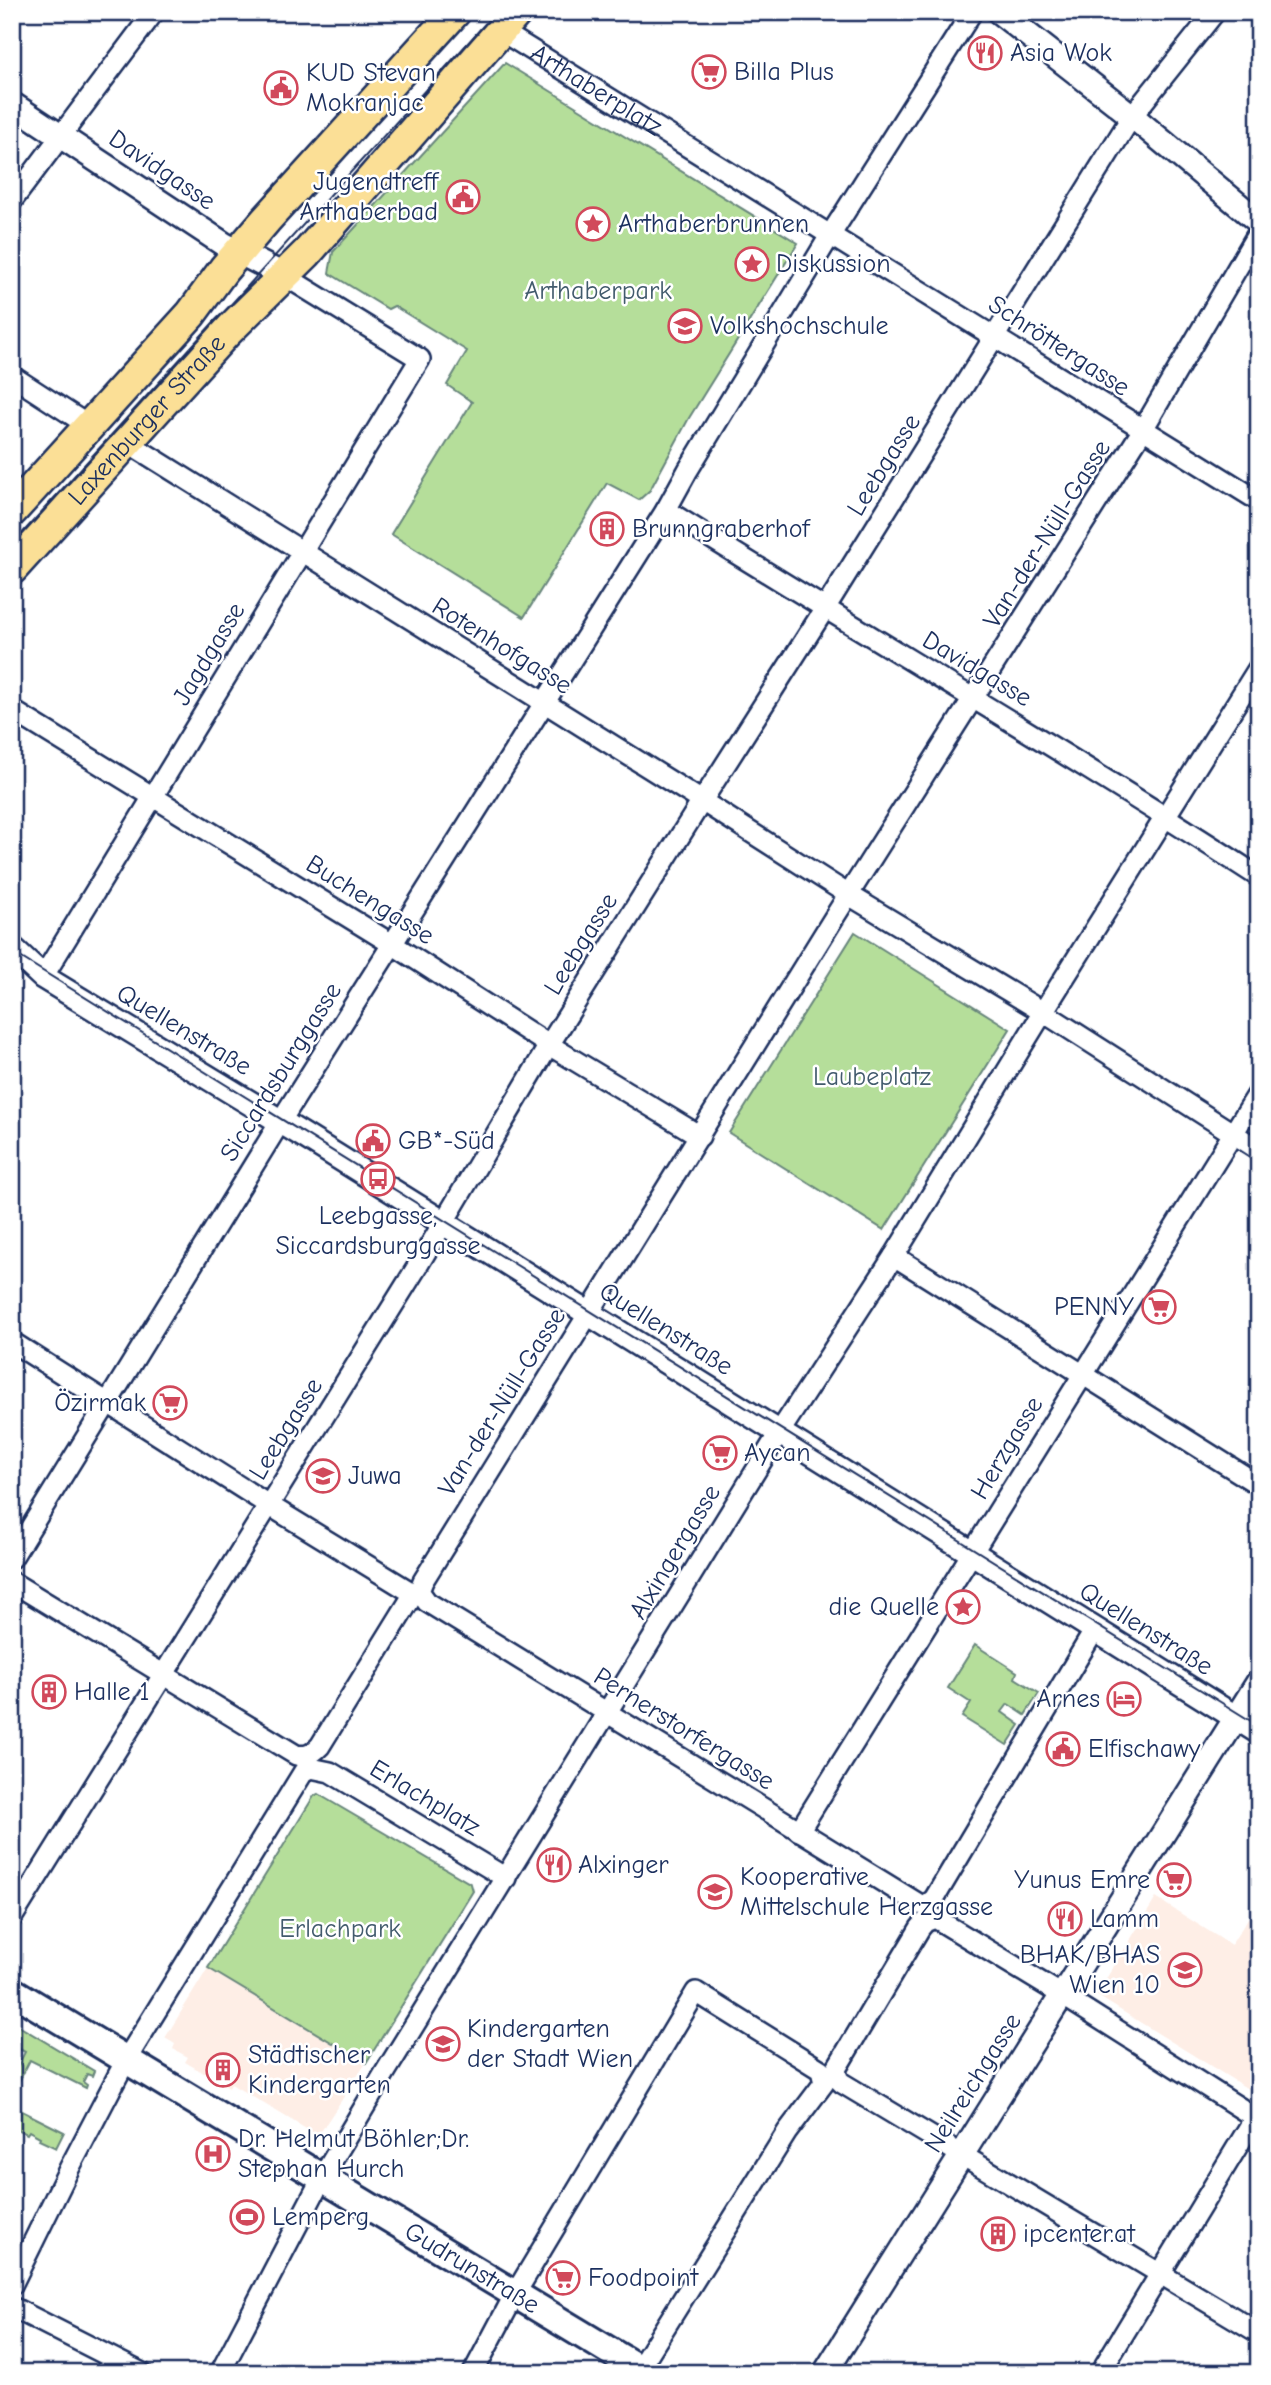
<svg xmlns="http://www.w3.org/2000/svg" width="1271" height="2385" viewBox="0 0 1271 2385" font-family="'Comic Neue',sans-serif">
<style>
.built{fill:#feeee6}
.green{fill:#b5de9a;stroke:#68867c;stroke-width:2}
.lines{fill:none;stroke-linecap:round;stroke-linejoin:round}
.minor-casing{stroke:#1b2f5e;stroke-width:24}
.tertiary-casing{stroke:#1b2f5e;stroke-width:28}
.secondary-casing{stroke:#1b2f5e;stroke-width:32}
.primary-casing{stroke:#1b2f5e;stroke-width:35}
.minor{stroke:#fff;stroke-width:19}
.tertiary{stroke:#fff;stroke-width:23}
.secondary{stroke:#fff;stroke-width:26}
.primary{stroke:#fbdf96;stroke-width:30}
.tram{stroke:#1b2f5e;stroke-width:2}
.labels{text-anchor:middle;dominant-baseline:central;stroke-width:5;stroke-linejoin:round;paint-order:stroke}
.poi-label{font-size:26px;fill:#1b2f5e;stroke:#fff;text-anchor:start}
.street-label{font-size:26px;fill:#1b2f5e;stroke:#fff}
.park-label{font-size:26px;fill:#425b6d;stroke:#fff}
</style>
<rect width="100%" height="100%" fill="#fff"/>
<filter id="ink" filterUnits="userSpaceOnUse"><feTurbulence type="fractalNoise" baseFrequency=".0143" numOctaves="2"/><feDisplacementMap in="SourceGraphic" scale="14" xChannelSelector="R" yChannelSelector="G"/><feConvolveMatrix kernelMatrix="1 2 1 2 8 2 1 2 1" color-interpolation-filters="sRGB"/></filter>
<g filter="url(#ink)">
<!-- built -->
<g class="built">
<polygon points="1156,1898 1231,1945 1259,1901 1259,2072 1248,2089 1096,1995"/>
<polygon points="208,1968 366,2063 318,2136 231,2084 229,2088 185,2062 188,2057 173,2049 175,2044 165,2038"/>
</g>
<!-- green -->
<g class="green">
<polygon points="505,63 798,243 689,418 650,490 639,500 607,483 524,617 391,534 472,402 447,385 467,351 394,306 388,309 329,273 333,252"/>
<polygon points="855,932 1010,1029 884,1230 729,1133"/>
<polygon points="975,1645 1017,1672 1015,1678 1039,1693 1025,1715 1008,1704 1002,1712 1020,1725 1007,1745 962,1717 971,1703 948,1688"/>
<polygon points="318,1794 471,1884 473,1891 366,2063 208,1968 314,1796"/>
<polygon points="12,2022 94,2071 92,2076 87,2074 83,2082 87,2085 86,2088 30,2060 12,2095 12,2077 25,2052 12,2045"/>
<polygon points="12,2106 64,2132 56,2148 39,2140 40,2137 29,2131 27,2134 12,2127"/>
</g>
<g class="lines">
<defs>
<g id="minor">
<path id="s1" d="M501,31L1259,501"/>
<polyline points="12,201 154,12"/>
<polyline points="12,376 89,426"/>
<polyline points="127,442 702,801 849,895 1043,1012 1259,1150"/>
<path d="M666,510C863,634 1064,750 1259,877"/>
<polyline points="12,710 392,944 549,1045 700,1136"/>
<polyline points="43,977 420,359 285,276"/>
<polyline points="894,1256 1259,1485"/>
<path d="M12,1342L267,1504L411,1592L410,1600L320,1746C312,1754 307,1757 296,1755L12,1582"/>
<polyline points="12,1558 282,1119 666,510 688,470 831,234 972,12"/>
<polyline points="1094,1631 934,1899 926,1905 919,1904 427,1602 419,1591 423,1581 835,916 1142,431 1259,231"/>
<polyline points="799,1831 1259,1092"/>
<polyline points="12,1918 417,1267 549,1045 702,801 824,610 1132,116 1215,12"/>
<polyline points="1259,2120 1062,1995 935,1918 925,1922 920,1928 836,2069 838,2079 842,2083 1259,2333"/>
<polyline points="12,2285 70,2167 126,2060 304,1771 311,1768 330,1772 506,1878"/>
<polyline points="12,2307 142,2373"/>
<polyline points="220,2373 323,2176 386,2071 779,1433 894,1256 1043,1012 1259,667"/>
<polyline points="473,2373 515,2294 696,1992 821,2070 824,2083 787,2132 639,2369"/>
<polyline points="1100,2373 1259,2111"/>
</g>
<g id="tertiary">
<polyline points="999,12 1132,116 1259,222"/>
<polyline points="12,104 225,245 285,276"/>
<polyline points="12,948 43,977 306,1137 1259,1732"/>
<polyline points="825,2373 1259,1681"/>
</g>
<g id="secondary">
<path id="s2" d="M12,1991L646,2373"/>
</g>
<g id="primary">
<polyline points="12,511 191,314 224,269 266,220 455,12"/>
<path id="s3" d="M12,569L226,333L307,253L517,12"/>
</g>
</defs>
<!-- minor casing -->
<use href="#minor" class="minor-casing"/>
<!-- tertiary casing -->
<use href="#tertiary" class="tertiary-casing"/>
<!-- secondary casing -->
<use href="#secondary" class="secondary-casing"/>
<!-- primary casing -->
<use href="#primary" class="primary-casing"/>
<!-- minor -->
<use href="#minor" class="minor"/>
<!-- tertiary -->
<use href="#tertiary" class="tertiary"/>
<!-- secondary -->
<use href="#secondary" class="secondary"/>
<!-- primary -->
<use href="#primary" class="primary"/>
<!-- tram -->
<g class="tram">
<polyline points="12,546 496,12"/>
<polyline points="12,952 1259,1726"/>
</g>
</g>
</g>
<!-- icons -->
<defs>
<symbol id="restaurant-ring" viewBox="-11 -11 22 22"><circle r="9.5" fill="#fff" stroke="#d1495b" stroke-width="1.5"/><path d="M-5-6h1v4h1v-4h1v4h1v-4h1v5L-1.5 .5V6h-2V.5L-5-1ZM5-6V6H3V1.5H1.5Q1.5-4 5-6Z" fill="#d1495b"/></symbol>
<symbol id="supermarket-ring" viewBox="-11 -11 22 22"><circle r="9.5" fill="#fff" stroke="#d1495b" stroke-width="1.5"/><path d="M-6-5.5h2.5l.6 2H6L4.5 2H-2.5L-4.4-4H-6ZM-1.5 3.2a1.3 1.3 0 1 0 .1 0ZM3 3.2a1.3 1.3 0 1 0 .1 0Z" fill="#d1495b"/></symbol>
<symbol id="civic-ring" viewBox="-11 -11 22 22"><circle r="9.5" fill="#fff" stroke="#d1495b" stroke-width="1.5"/><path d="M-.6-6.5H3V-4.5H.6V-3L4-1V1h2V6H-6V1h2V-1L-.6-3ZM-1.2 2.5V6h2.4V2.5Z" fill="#d1495b"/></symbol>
<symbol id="sight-ring" viewBox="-11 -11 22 22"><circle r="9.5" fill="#fff" stroke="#d1495b" stroke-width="1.5"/><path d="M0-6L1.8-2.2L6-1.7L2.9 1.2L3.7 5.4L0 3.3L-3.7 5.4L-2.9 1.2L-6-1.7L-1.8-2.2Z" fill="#d1495b"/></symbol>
<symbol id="school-ring" viewBox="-11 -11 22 22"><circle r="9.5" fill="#fff" stroke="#d1495b" stroke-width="1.5"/><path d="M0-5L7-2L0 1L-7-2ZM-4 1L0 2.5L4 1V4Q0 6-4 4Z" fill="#d1495b"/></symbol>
<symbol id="building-ring" viewBox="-11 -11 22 22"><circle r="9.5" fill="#fff" stroke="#d1495b" stroke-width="1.5"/><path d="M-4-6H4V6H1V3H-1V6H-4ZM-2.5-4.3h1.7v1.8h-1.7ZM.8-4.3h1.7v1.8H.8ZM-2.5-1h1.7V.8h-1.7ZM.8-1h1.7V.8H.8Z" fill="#d1495b"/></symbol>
<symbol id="bus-ring" viewBox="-11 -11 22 22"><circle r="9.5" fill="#fff" stroke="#d1495b" stroke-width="1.5"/><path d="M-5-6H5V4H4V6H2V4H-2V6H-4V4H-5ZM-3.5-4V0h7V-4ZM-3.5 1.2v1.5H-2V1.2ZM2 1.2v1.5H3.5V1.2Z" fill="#d1495b"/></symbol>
<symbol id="hotel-ring" viewBox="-11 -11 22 22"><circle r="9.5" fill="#fff" stroke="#d1495b" stroke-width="1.5"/><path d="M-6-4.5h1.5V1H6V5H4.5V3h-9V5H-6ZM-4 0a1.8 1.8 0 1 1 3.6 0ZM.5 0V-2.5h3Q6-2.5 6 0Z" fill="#d1495b"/></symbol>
<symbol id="hospital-ring" viewBox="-11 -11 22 22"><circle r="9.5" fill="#fff" stroke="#d1495b" stroke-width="1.5"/><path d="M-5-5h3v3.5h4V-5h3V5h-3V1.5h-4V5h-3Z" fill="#d1495b"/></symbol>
<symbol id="stadium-ring" viewBox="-11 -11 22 22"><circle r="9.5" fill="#fff" stroke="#d1495b" stroke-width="1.5"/><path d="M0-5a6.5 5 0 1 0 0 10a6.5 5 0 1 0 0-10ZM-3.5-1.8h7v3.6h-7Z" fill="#d1495b"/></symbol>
</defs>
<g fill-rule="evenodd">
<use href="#restaurant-ring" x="966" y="34" width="38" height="38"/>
<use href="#supermarket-ring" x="690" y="53" width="38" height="38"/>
<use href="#civic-ring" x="262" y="69" width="38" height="38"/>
<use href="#civic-ring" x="444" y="178" width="38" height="38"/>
<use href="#sight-ring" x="574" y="205" width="38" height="38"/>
<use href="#sight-ring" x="733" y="245" width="38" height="38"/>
<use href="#school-ring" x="666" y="307" width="38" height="38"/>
<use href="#building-ring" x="588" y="510" width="38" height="38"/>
<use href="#civic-ring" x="354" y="1122" width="38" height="38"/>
<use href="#bus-ring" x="359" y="1160" width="38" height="38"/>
<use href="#supermarket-ring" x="1140" y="1288" width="38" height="38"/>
<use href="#supermarket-ring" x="151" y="1384" width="38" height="38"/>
<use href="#supermarket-ring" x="701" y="1434" width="38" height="38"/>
<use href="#school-ring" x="304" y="1457" width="38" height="38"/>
<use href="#sight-ring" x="944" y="1588" width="38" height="38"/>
<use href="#building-ring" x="30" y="1673" width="38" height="38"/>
<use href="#hotel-ring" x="1105" y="1680" width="38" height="38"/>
<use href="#civic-ring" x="1044" y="1730" width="38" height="38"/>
<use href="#restaurant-ring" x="535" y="1846" width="38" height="38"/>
<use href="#supermarket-ring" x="1155" y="1861" width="38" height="38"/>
<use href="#school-ring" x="696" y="1873" width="38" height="38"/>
<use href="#restaurant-ring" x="1046" y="1900" width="38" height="38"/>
<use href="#school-ring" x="1166" y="1951" width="38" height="38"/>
<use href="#school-ring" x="424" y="2025" width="38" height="38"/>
<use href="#building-ring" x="204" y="2051" width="38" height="38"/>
<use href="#hospital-ring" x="194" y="2135" width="38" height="38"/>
<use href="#stadium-ring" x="228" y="2198" width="38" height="38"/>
<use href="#building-ring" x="979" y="2215" width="38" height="38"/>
<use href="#supermarket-ring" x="544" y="2259" width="38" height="38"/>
</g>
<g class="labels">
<!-- poi labels -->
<g class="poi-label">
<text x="1010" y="53">Asia Wok</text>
<text x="734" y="72">Billa Plus</text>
<text x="306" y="73">KUD Stevan<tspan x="306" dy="30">Mokranjac</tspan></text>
<text x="438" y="182" text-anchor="end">Jugendtreff<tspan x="438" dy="30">Arthaberbad</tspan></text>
<text x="618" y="224">Arthaberbrunnen</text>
<text x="776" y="264">Diskussion</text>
<text x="710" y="326">Volkshochschule</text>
<text x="632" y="529">Brunngraberhof</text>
<text x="398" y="1141">GB*-Süd</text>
<text x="378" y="1216" text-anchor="middle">Leebgasse,<tspan x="378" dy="30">Siccardsburggasse</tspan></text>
<text x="1134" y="1307" text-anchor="end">PENNY</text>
<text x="146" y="1403" text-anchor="end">Özirmak</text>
<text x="744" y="1453">Aycan</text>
<text x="348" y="1476">Juwa</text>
<text x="939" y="1607" text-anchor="end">die Quelle</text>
<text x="74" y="1692">Halle 1</text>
<text x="1100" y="1699" text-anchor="end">Arnes</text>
<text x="1088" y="1749">Elfischawy</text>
<text x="578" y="1865">Alxinger</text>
<text x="740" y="1877">Kooperative<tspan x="740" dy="30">Mittelschule Herzgasse</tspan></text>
<text x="1150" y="1880" text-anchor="end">Yunus Emre</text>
<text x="1090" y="1919">Lamm</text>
<text x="1160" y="1955" text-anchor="end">BHAK/BHAS<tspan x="1160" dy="30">Wien 10</tspan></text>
<text x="467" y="2029">Kindergarten<tspan x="467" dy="30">der Stadt Wien</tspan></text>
<text x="248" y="2055">Städtischer<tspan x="248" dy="30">Kindergarten</tspan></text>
<text x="238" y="2139">Dr. Helmut Böhler;Dr.<tspan x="238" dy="30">Stephan Hurch</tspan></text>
<text x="272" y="2217">Lemperg</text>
<text x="1023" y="2234">ipcenter.at</text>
<text x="588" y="2278">Foodpoint</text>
</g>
<!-- street labels -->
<g class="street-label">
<text stroke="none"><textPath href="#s1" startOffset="112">Arthaberplatz</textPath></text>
<text transform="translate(162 170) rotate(34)">Davidgasse</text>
<text transform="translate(1059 346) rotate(33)">Schröttergasse</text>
<text stroke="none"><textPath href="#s3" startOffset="201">Laxenburger Straße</textPath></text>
<text transform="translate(884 465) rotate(-58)">Leebgasse</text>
<text transform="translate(1047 534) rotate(-58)">Van-der-Nüll-Gasse</text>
<text transform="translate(502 646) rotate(32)">Rotenhofgasse</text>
<text transform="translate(209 654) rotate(-59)">Jagdgasse</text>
<text transform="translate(977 669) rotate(31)">Davidgasse</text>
<text transform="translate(370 900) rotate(32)">Buchengasse</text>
<text transform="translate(581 944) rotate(-58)">Leebgasse</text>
<text transform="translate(184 1030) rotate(31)">Quellenstraße</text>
<text transform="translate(281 1072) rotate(-58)">Siccardsburggasse</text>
<text transform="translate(666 1329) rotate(32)">Quellenstraße</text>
<text transform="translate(502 1402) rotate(-58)">Van-der-Nüll-Gasse</text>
<text transform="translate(286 1429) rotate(-58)">Leebgasse</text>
<text transform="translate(1007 1448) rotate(-59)">Herzgasse</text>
<text transform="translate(675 1552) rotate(-59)">Alxingergasse</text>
<text transform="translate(1146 1629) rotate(32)">Quellenstraße</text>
<text transform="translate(684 1729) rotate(32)">Pernerstorfergasse</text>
<text transform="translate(425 1798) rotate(31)">Erlachplatz</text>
<text transform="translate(973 2083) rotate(-58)">Neilreichgasse</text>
<text stroke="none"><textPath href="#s2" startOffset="537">Gudrunstraße</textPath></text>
</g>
<!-- park labels -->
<g class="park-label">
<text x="598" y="291">Arthaberpark</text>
<text x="872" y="1077">Laubeplatz</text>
<text x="340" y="1929">Erlachpark</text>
</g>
</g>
<!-- margin -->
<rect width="1271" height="2385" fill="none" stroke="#fff" stroke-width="42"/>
<rect x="21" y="21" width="1229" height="2343" fill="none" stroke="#1b2f5e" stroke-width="2.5" filter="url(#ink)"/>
</svg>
